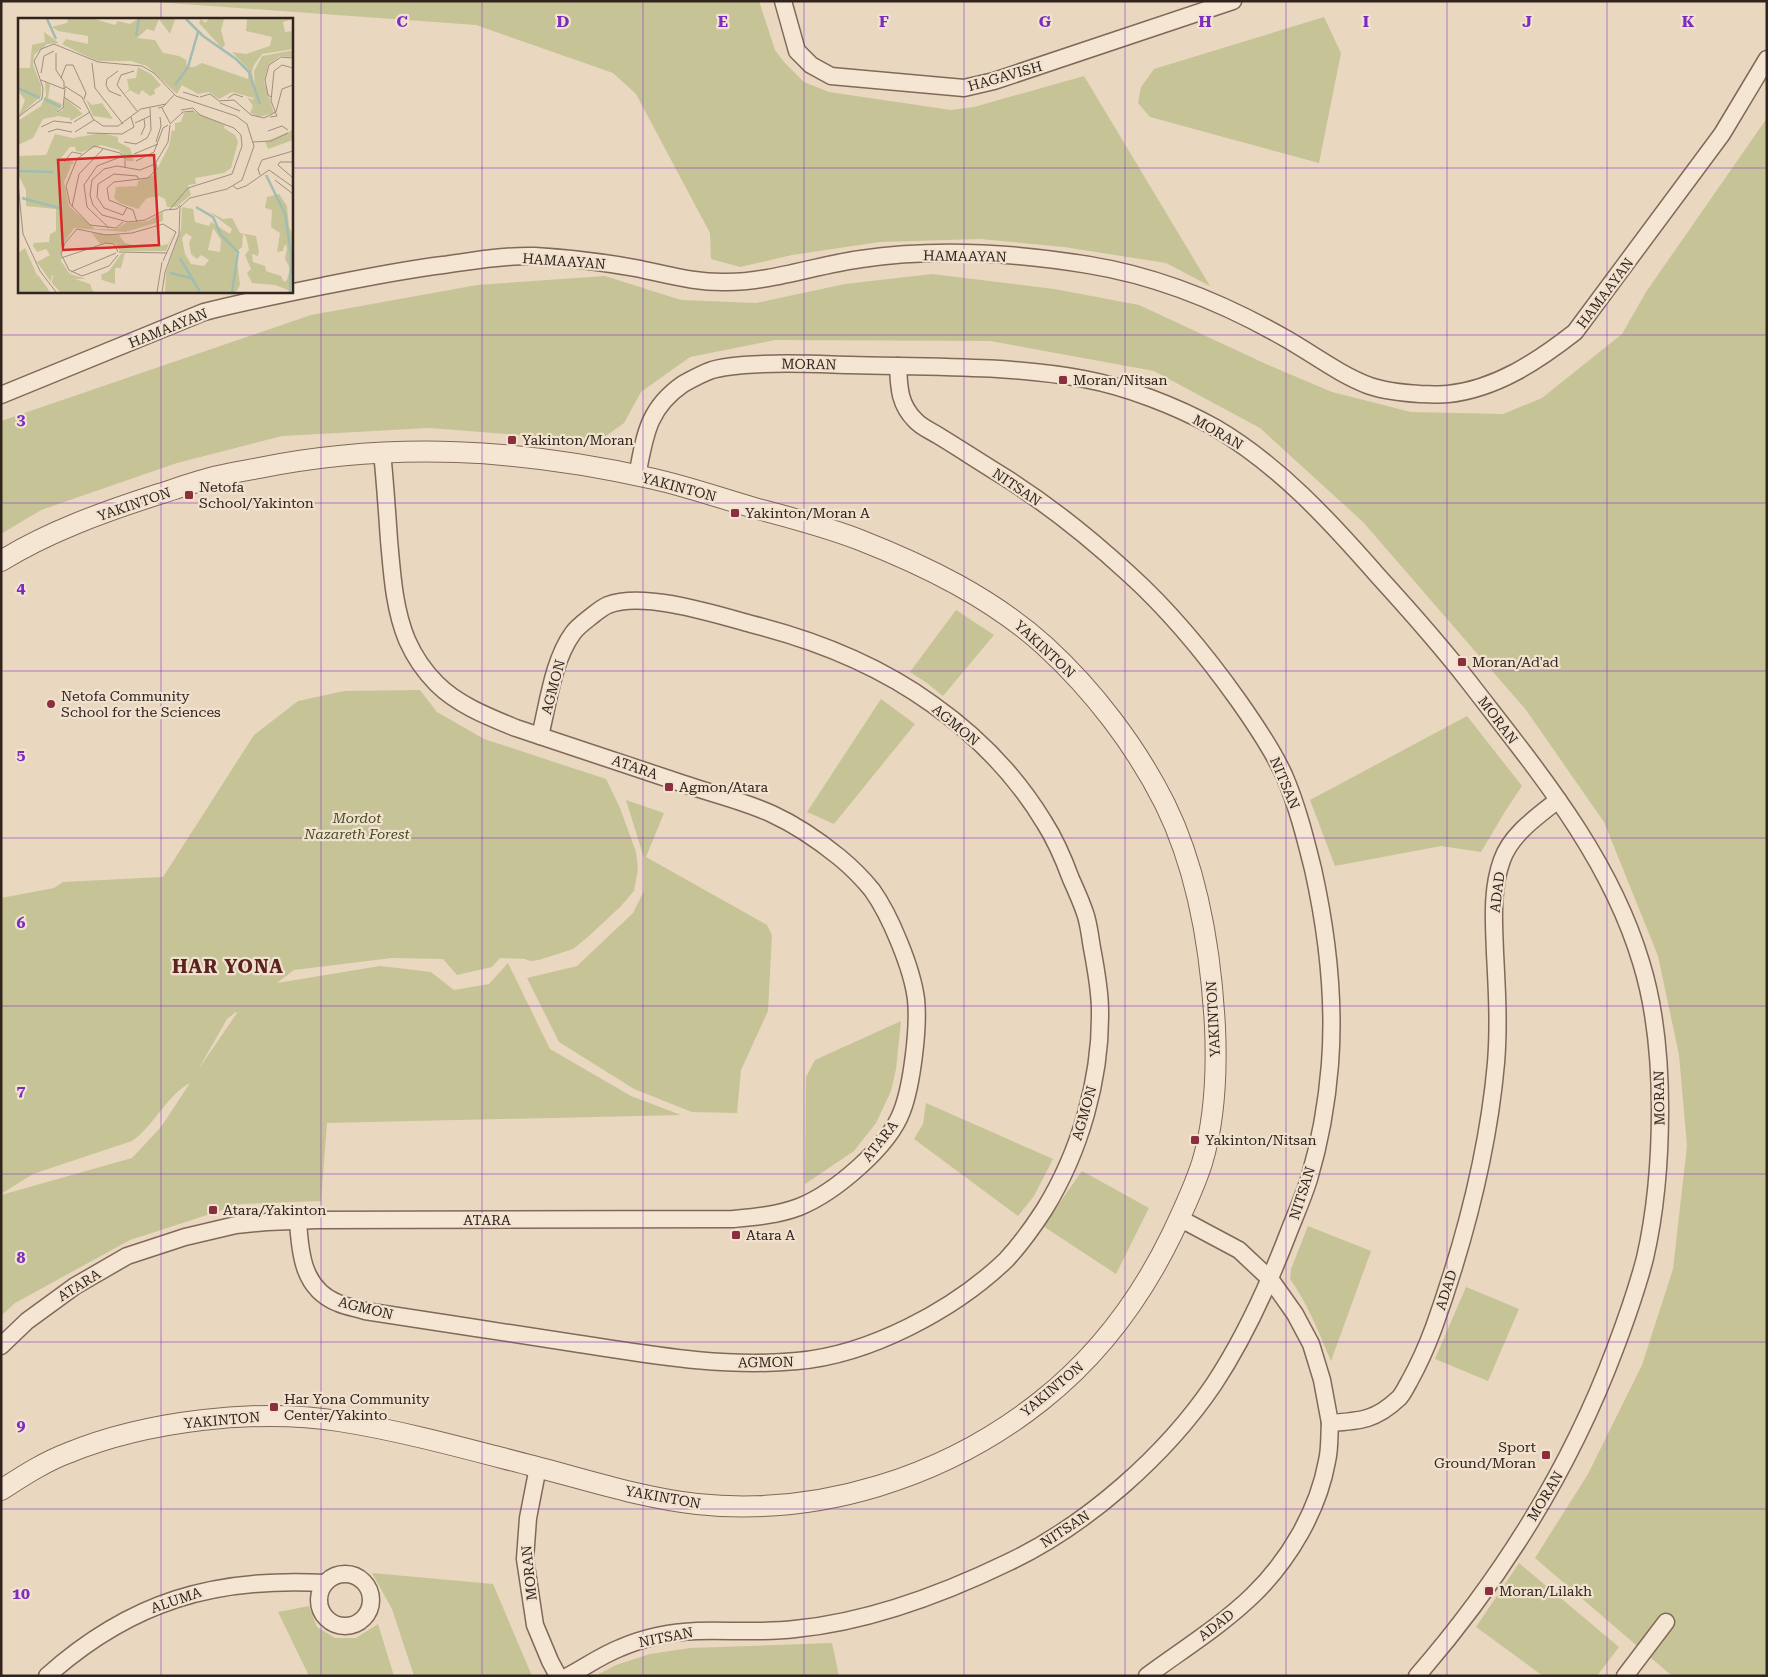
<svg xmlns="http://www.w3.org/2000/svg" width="1768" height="1677" viewBox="0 0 1768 1677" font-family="'Roboto Serif',serif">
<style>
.green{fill:#c6c496;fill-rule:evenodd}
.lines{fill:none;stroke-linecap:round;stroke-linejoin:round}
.minor-casing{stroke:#81695a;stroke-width:19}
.tertiary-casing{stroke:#81695a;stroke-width:22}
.minor{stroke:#f5e5d3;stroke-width:16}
.tertiary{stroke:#f5e5d3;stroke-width:20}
.grid{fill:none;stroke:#7b2cbf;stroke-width:1;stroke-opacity:0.55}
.poi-dot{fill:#8a2f3e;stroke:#f1e2cf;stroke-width:2}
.labels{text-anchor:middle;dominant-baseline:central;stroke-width:4.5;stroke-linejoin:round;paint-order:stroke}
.street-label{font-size:14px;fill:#32241d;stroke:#f1e2cf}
.poi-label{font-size:14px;fill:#32241d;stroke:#f1e2cf;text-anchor:start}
.park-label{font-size:14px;font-style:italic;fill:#494c25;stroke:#f1e2cf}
.district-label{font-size:19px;font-weight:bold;letter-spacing:1px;fill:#5b2320;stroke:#f1e2cf}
.inset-river{fill:none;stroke:#a3bcb1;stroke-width:2.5}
.inset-road{fill:none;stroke:#a08f7f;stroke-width:1}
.view{fill:#d62828;fill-opacity:0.15;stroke:#d62828;stroke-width:2.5}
.inset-edge{fill:none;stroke:#32241d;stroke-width:2.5}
.grid-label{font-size:16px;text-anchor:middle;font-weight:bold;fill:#7b2cbf;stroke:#f1e2cf;stroke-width:4.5;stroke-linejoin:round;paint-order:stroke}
</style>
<rect width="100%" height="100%" fill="#e9d7c0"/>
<!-- green -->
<g class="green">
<polygon points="141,1 759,1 775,50 784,62 804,82 829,92 951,110 974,107 1084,76 1210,286 1166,263 1064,247 980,239 880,242 792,255 740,267 711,259 710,233 636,94 613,73 476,25"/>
<polygon points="1324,17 1341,53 1319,163 1150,117 1138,103 1141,87 1154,69"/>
<polygon points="1767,118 1767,1676 1672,1676 1535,1558 1588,1474 1642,1365 1673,1269 1687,1146 1679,1055 1658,956 1604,822 1526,710 1363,522 1260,428 1154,371 990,341 775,340 690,357 641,392 624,423 599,441 429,428 282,436 177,463 41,510 1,534 1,421 311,315 477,285 605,276 681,300 756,303 845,284 932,274 1054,289 1139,305 1266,364 1332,392 1411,412 1503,414 1542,398 1622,334 1646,292"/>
<polygon points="956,610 994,635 943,696 927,683 910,672"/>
<path d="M420,690L437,712L484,739L606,779L620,808L636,852L638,869L634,891L621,906L589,936L573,949L539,960L530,961L525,959L500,958L492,967L457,975L443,959L392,958L294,970L277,983L380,966L431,972L454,990L489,984L508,963L550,1049L631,1096L681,1115L327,1123L321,1201L241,1204L130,1240L15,1303L1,1316V1195L132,1158L161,1127L190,1083C165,1097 156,1124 132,1141L33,1174L1,1194V898L54,888L63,882L163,877L254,735L298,701L344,691ZM236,1012L237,1013L198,1070L227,1019Z"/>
<polygon points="881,699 915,724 834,824 807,812"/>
<polygon points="1467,716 1522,786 1506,810 1481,852 1441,846 1335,866 1310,800"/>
<polygon points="626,800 664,813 646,857 767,925 772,935 768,1011 741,1070 737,1113 692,1112 634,1089 559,1042 527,978 577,966 633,913 644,891 644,858"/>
<polygon points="901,1021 896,1069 891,1091 876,1123 854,1151 805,1184 806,1077 815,1060"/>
<polygon points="926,1103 1053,1159 1034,1196 1018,1216 914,1139 923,1124"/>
<polygon points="1082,1171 1149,1208 1116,1274 1043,1226"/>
<path d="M1308,1226L1371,1251L1331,1361C1319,1333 1308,1304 1290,1279L1291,1269Z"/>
<polygon points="1466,1287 1519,1309 1488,1381 1435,1359"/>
<polygon points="1519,1563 1619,1647 1597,1676 1543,1676 1476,1627"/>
<polygon points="372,1573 493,1584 532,1676 414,1676 392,1609"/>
<polygon points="309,1606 317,1627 335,1638 356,1638 378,1624 394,1676 309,1676 278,1612"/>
<polygon points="832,1643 839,1676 595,1676 616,1665 650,1654 690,1648"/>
</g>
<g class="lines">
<defs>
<g id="minor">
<polyline points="783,1 797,51 811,65 831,76 964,88 994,81 1233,1"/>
<path d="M1,395L204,312C243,302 283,294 323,286C363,278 402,270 443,265C473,261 505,255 535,256C569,258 602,262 635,268C666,274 695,283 727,282C770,282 817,265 861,259C934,248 1016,253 1089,265C1157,276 1223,303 1283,337C1312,353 1338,374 1370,386C1385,391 1404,393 1420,394C1429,394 1439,395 1448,394C1496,389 1538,361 1575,332L1722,134L1767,59"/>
<path d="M637,476C645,436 647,409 683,384C692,379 703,373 712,370C722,367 734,366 744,365C779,362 815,364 850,365C928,367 1007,365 1084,379C1127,387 1176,406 1214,427C1279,465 1330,521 1379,577C1410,611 1441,646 1469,682C1536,769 1609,855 1641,962C1656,1010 1660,1061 1660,1110C1660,1159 1656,1210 1645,1258C1637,1289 1626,1320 1615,1349C1570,1469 1501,1579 1417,1676"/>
<polyline points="1179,1218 1239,1250 1271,1280 1295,1314 1311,1344 1322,1380 1330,1423"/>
<path d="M298,1221C300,1254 303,1289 338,1303C347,1307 356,1308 365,1311C437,1322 508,1333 580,1344C652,1355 724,1368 797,1361C869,1355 954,1310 1006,1260C1020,1245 1033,1227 1044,1210C1080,1152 1101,1079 1100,1011C1100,991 1096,969 1092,948C1090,937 1089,924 1085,913C1081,901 1076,890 1071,879C1064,860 1055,839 1044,822C1016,776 976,735 932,704C878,665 815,640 751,624C715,614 643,591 608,605C603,607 598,611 593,615C587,620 578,626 573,633C553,660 548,704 540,736"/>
<path d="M1,1346L27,1321L75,1286L127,1256L185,1237L236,1225L267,1222L317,1220L733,1219C755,1217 778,1215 799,1207C834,1193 889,1147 902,1111C912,1085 919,1027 916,999C912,968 890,915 872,890C863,879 850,866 839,857C818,840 796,825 772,814C744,801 713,794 684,784C628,765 572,747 516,728C489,717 458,705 437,684C425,672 414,656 407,640C394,609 392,573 389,540C387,511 385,481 382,452"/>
<polyline points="538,1467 528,1518 525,1559 535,1625 550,1661 558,1676"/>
<circle cx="345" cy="1600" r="26"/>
<path d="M47,1676C131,1601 215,1577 325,1583"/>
<path d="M568,1676C585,1667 602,1655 620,1648C643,1638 671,1632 697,1631C729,1630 762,1633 795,1629C868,1622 943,1594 1009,1562C1087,1525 1166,1455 1214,1384C1245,1337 1268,1286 1288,1234C1295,1216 1303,1198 1309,1179C1320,1142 1327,1102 1330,1064C1335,999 1327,932 1313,869C1305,837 1297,805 1284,775C1272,749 1255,724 1238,700C1206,655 1171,612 1129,574C1091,539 1050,506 1006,478C983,464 962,450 939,436C931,431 921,427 915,420C899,404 899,387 898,366"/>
<path d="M1147,1676C1182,1650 1221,1626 1253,1595C1289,1560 1318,1511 1327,1461C1330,1449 1329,1436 1330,1423C1361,1421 1376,1420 1399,1398C1403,1394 1406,1387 1409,1382C1419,1364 1427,1346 1434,1327C1464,1243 1488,1153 1496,1063C1499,1027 1497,990 1495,953C1494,922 1491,890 1502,860C1511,834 1538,816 1558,800"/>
<polyline points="1625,1676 1666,1622"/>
</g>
<path id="tertiary" d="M1,561C48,532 103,512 156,495C175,489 195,482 214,477C229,473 244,471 259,468C394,441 521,449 654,479C689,487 723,499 758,509C792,518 827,527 860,540C926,566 992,598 1045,646C1093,690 1136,746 1165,804C1198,871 1211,952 1215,1027C1217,1072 1215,1120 1202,1163C1194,1188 1183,1211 1172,1234C1140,1300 1098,1356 1041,1401C945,1477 819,1517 697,1504C642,1498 587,1480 533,1466C471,1450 403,1431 339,1421C256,1408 146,1421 68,1453C44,1462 23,1476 1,1490"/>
</defs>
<!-- minor casing -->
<use href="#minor" class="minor-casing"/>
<!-- tertiary casing -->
<use href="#tertiary" class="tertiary-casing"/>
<!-- minor -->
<use href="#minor" class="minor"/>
<!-- tertiary -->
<use href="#tertiary" class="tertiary"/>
</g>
<!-- grid -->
<path class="grid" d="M161,1V19M321,1V1676M482,1V1676M643,1V1676M804,1V1676M964,1V1676M1125,1V1676M1286,1V1676M1447,1V1676M1607,1V1676M1,168H19M291,168H1767M161,291V1676M1,335H1767M1,503H1767M1,671H1767M1,838H1767M1,1006H1767M1,1174H1767M1,1342H1767M1,1509H1767"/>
<!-- markers -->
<g class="poi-dot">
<rect x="1058" y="375" width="10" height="10" rx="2.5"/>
<rect x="507" y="435" width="10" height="10" rx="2.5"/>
<rect x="184" y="490" width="10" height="10" rx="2.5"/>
<rect x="730" y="508" width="10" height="10" rx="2.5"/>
<rect x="1457" y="657" width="10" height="10" rx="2.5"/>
<circle cx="51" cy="704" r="5"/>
<rect x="664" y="782" width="10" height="10" rx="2.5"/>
<rect x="1190" y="1135" width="10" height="10" rx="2.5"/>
<rect x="208" y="1205" width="10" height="10" rx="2.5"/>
<rect x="731" y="1230" width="10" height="10" rx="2.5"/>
<rect x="269" y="1402" width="10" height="10" rx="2.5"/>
<rect x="1541" y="1450" width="10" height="10" rx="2.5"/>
<rect x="1484" y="1586" width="10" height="10" rx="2.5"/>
</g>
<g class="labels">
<!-- street labels -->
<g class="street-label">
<text transform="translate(1005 76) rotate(-16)">HAGAVISH</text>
<text transform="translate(965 256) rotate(1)">HAMAAYAN</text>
<text transform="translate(564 261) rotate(4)">HAMAAYAN</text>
<text transform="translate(1605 293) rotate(-53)">HAMAAYAN</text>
<text transform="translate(168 328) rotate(-22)">HAMAAYAN</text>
<text transform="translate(809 364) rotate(1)">MORAN</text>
<text transform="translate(1218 432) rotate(30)">MORAN</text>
<text transform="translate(679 487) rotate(15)">YAKINTON</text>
<text transform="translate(1017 487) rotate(34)">NITSAN</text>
<text transform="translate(134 504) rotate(-19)">YAKINTON</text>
<text transform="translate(1045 649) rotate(43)">YAKINTON</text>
<text transform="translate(553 687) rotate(-75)">AGMON</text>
<text transform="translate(1498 720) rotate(53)">MORAN</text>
<text transform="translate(956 725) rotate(40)">AGMON</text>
<text transform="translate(635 767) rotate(19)">ATARA</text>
<text transform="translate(1285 783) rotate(67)">NITSAN</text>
<text transform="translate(1497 892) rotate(-83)">ADAD</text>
<text transform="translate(1213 1019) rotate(-93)">YAKINTON</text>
<text transform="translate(1659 1098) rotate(-91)">MORAN</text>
<text transform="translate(1084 1113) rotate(-74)">AGMON</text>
<text transform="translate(880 1141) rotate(-52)">ATARA</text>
<text transform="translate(1302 1193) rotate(-72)">NITSAN</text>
<text x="487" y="1220">ATARA</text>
<text transform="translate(79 1285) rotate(-32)">ATARA</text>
<text transform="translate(1446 1290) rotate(-72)">ADAD</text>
<text transform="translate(366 1308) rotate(14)">AGMON</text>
<text transform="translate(766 1362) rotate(-1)">AGMON</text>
<text transform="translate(1052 1389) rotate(-40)">YAKINTON</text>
<text transform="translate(222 1420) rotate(-5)">YAKINTON</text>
<text transform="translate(1545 1496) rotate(-59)">MORAN</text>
<text transform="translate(663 1497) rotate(10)">YAKINTON</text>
<text transform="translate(1065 1529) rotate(-33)">NITSAN</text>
<text transform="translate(529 1573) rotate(-96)">MORAN</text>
<text transform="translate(176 1600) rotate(-19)">ALUMA</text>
<text transform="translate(1216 1625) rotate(-38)">ADAD</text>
<text transform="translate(666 1637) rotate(-11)">NITSAN</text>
</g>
<!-- poi labels -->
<g class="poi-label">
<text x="1073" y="380">Moran/Nitsan</text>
<text x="522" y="440">Yakinton/Moran</text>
<text x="199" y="487">Netofa<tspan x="199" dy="16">School/Yakinton</tspan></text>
<text x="745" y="513">Yakinton/Moran A</text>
<text x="1472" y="662">Moran/Ad'ad</text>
<text x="61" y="696">Netofa Community<tspan x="61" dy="16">School for the Sciences</tspan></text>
<text x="679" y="787">Agmon/Atara</text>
<text x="1205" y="1140">Yakinton/Nitsan</text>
<text x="223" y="1210">Atara/Yakinton</text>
<text x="746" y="1235">Atara A</text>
<text x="284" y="1399">Har Yona Community<tspan x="284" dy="16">Center/Yakinto</tspan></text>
<text x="1536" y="1447" text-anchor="end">Sport<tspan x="1536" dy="16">Ground/Moran</tspan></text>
<text x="1499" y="1591">Moran/Lilakh</text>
</g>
<!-- park labels -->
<g class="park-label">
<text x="357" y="818">Mordot<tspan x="357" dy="16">Nazareth Forest</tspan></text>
</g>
<!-- district labels -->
<g class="district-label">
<text x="228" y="966">HAR YONA</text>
</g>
</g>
<!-- overview -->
<g transform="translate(18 18)">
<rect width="275" height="275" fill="#e9d7c0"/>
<path d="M50,1H76L97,7L100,3L112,6L120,1H157L152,16L141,1L136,13L129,11L119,20L137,22L145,35L161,38L168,42L169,49H176L184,45L230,61L231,52L214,34L228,36L252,28L254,19L228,13L229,1H275L265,4L267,14L275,13V31L244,36L236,47L234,53L237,76L236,53L244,38L271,33H275V39L262,38L250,47L246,64L256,95L241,99L232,95L235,88L229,79L235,82L237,77L236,80L214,74L201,81L191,74L180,76L164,67L159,76L129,48L113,43H80L68,38L44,26L48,21L70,26V18L40,13L34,9L49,5ZM183,1L187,5L191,1H206L203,12L207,27L204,30L181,5ZM26,14L41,25L29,26L16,37L15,47L23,67V78L1,98L7,82L0,73V50H12L14,27L27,24ZM120,49L133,56L143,67L136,72L137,76L132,78L124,72L121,77L112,72L105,77L111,71L109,61L118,60ZM27,63L32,67L30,80L44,86L38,95L45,92L47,80L65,96L52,103V100L40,98L25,101L15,120L0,127V103L23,88L28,77ZM68,81L74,87L84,85L95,101L75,98ZM175,93L207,107L206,110L217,117L220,124L213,150L206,155L177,160L178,166L170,167L173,177L158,189H149L147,181L141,178L129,180L120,191L102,185L96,180L98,169L119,168L120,163L136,157L151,128L154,112L157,113V105L163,104L166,95ZM275,112V122L250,131L247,124ZM84,115L100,119V124L112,130L116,143H109L101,132L83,127L64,134L58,133L57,129H52L43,140L56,144L54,147L51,146L53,148L46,164L51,188L77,211H98L107,205L130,203L145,194V203L107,214L56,210L43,229V243L52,256L68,261H57L72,266L75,274H42L34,265L35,257H39H34L33,264L19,244L32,237L28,231L19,234L15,228L16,225L31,224L32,216L38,213V191L8,188V172L0,156V138L28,137L37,116L55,120ZM261,176L269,188L271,209L275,216L273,273L257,267L234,265L229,255L233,251L227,237L231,232L228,218L225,216L224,229L218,234L222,267L218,274H147L148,254L163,211L164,189L175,191L177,204L191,208L193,204L212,216L214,211L190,193L205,201L214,200L222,215L238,218L241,234L240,238L234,236L235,244L247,248L248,253L263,258L266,264L269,262L272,250L267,241L269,230L267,226L265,233L259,234L262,215L253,209L254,192L247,190L249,179ZM195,210L203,222L202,234L190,232ZM168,215L174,219L171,224L173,236L179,241L183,237L191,242L186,248L173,246L167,236L164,220ZM156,213L148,233H102L97,225L82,226L74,215L101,217L107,225L115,227L141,228L150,226ZM7,230L19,257L13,262L20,257L32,274H0V235ZM107,235L103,250H97V266L84,262L83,257L91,253L103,236Z" fill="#c6c496" fill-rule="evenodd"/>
<path class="inset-river" d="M29,1L38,21M168,1L185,18L218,41L231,54L242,86M118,18L121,1M157,67L170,49L180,14M0,70L22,80M26,81L43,89M0,153L35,154M248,157L267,196L273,236L272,274M4,180L41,190M178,189L195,199L203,217L220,234L214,274M162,240L182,274M152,255L173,260"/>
<path class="inset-road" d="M38,35V52L46,64V71L48,68M74,45L77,70L105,106M100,53L89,61L88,67L91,73L103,78M116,53L103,57L99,67L119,93M23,55L26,38L36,33M43,60L48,47H55L68,75L66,81M23,62L46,71M48,69L64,79L75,101L85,108H100L123,91L148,86M165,74L181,79M46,79L63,91M182,79L192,76L200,82M253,79L250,77L247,62L251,47L263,39L275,40M210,80L216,76L225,79M200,83L216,82L233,97L246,100L258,94L264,71L275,67M202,85L222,93M140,90L145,89L156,77M144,90L152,105M39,94L45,90L47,71M0,99L24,81L25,70L16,43L23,31L36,26L80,44L124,48L136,55L158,78L218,98L229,106L236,128L224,162L209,171L172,180L162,189L161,216L147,254L144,274M252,99L259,98L253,83L256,53L264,47L275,50M56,104L72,94M117,105L132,98M152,106L165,94L176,93M152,107L150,124L137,146L122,152L99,148L86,151L74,162L72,177L75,187L84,197L110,204L127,202L147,192L159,191L162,187M23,109L36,103L54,105M250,113L264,108L270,112M30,114L39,111L54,114M57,114L76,102M69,115L104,116L116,109L113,99M123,117L127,108L126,101M106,124L118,126L129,120L133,112L132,90M138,124L143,108L142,99M235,124L253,123L270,115M116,136L140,126M118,143L136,134L145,110L150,107M46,144L54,134L64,136M275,144H262L260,147L275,160M242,157L240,151L244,142L275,133M257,162L275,176M0,165L5,216L22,253L38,274M215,168L219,171L228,168L251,152L275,169M54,189L61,156L86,130M109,189L105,197L86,190L79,179L80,166L96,156L119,158L121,162M152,191L170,170L214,156L224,128L223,117L216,110L182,97L175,90L163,92M105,204L98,210L72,207L52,186L48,168L59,141L76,128L102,135L107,141V150M119,204L115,192L91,182L89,170L96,164L130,160L139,151L138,145M91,210L69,189L66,167L79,148L105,138M101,234L149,235M100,237L91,248L64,258L51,252L43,236L47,225L59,211L88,217L114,215L145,206L158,214L145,243M43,240L88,225L96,226L100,234M53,254L98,235M139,274L144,244"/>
<path class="view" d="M136,137L141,227L45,232L40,142Z"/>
<rect width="275" height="275" class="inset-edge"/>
</g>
<g class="grid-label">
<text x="402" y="27">C</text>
<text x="563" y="27">D</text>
<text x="723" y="27">E</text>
<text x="884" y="27">F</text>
<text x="1045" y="27">G</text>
<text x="1205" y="27">H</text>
<text x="1366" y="27">I</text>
<text x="1527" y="27">J</text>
<text x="1688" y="27">K</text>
<text x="21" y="425">3</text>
<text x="21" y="593">4</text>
<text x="21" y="760">5</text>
<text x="21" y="928">6</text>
<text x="21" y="1096">7</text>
<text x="21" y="1263">8</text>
<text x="21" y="1431">9</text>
<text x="21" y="1599">10</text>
</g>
<!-- border -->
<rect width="1768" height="1677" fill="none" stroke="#32241d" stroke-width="5"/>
</svg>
